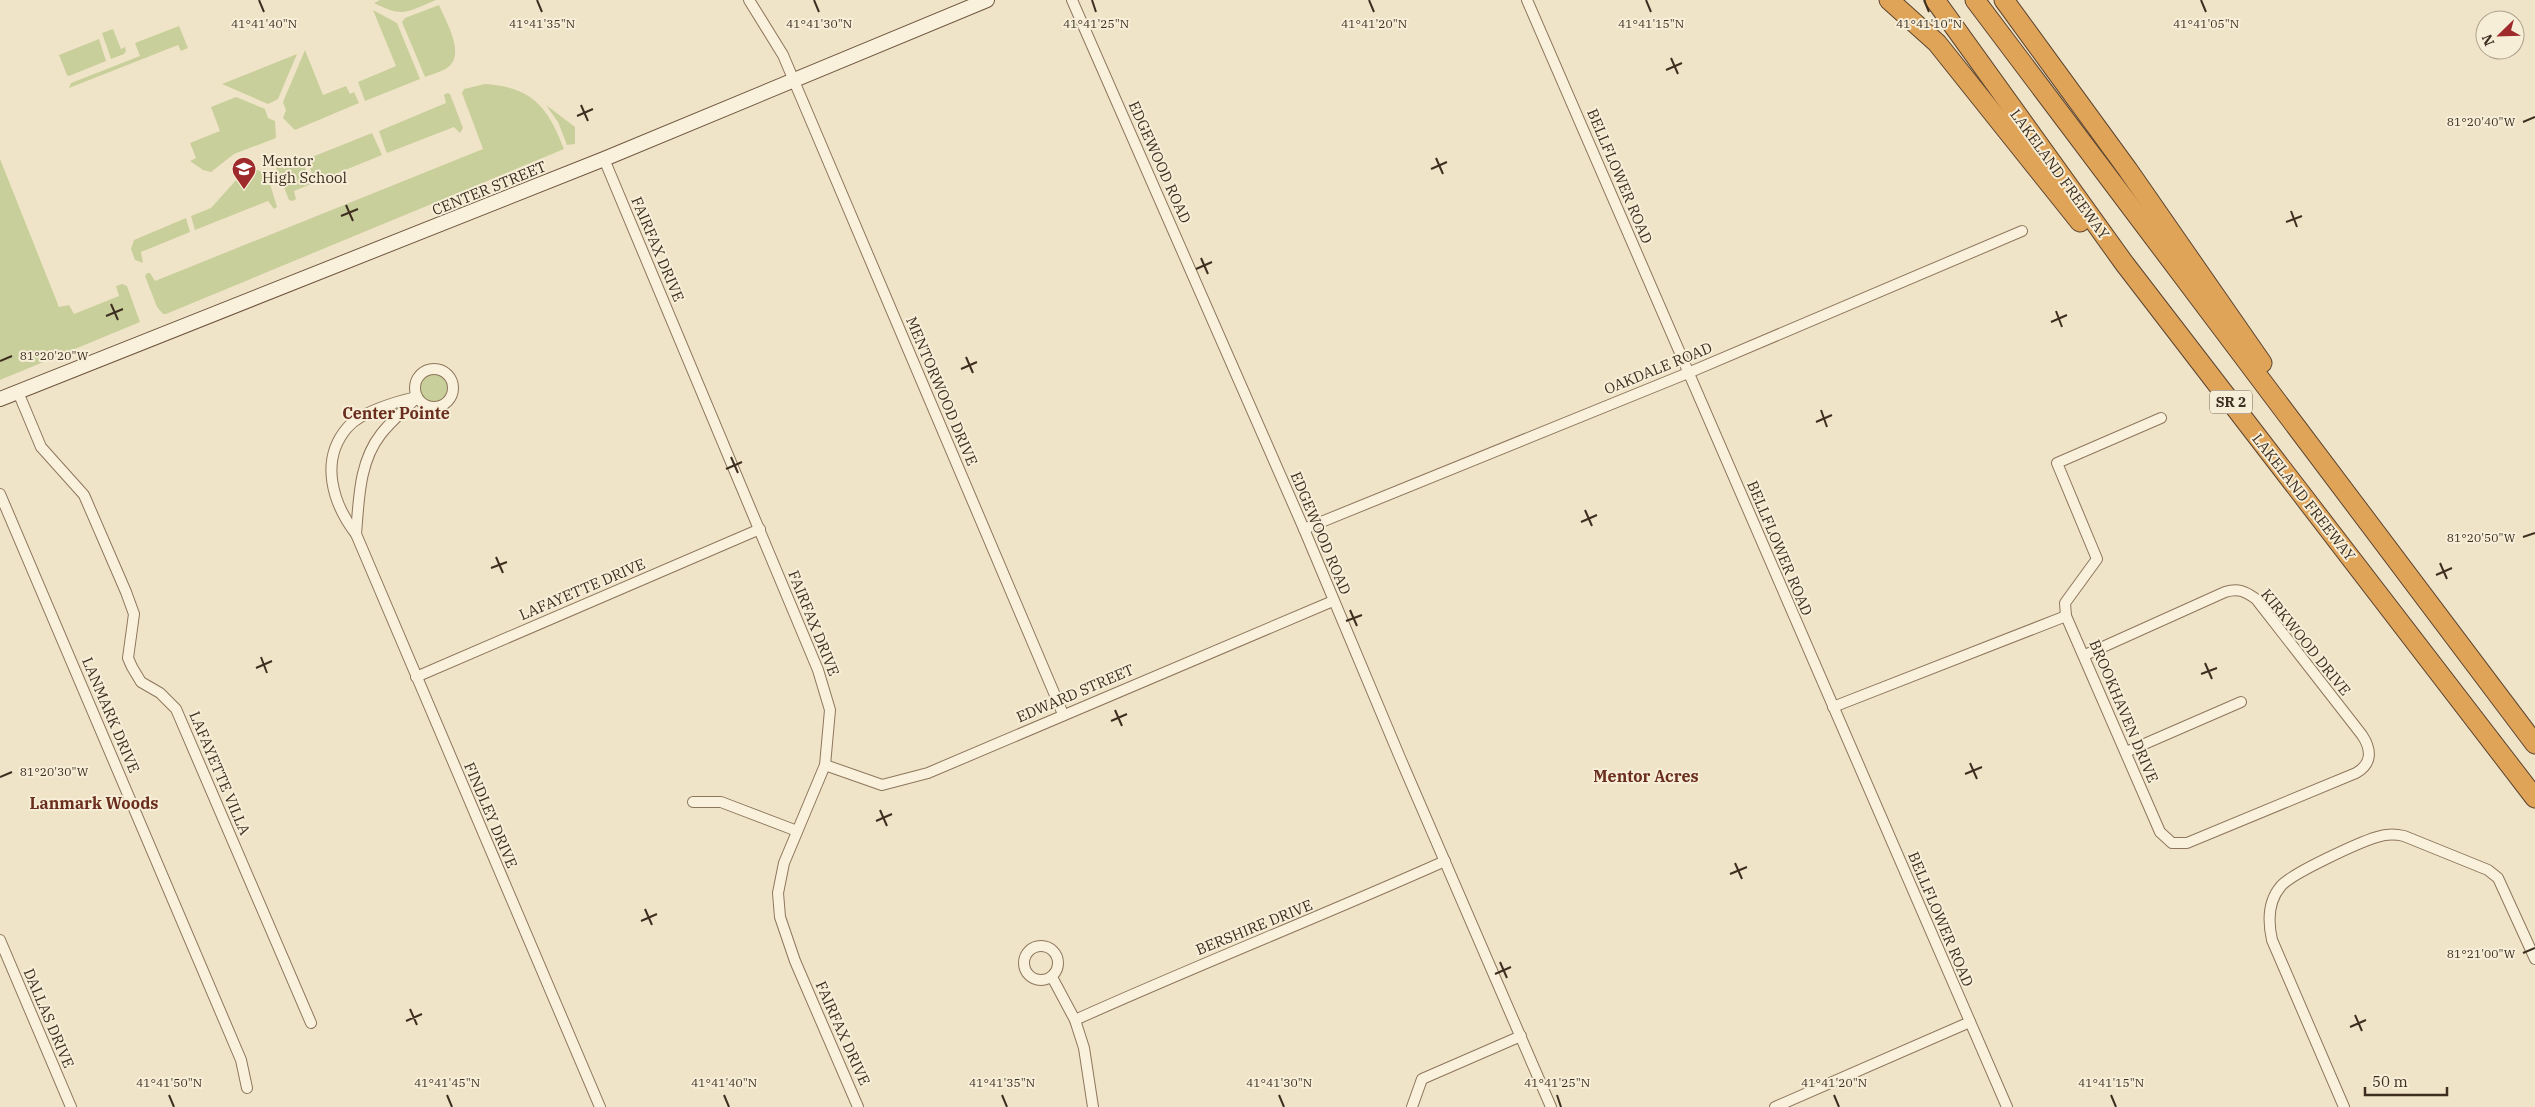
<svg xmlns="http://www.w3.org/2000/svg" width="2535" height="1107" viewBox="0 0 2535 1107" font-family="'IBM Plex Serif',serif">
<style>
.green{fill:#c9cf9b}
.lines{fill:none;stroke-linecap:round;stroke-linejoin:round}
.minor-casing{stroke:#8d765c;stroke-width:12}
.secondary-casing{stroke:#6f573f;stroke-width:16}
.motorway-casing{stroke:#5b4430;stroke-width:21}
.minor{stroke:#faf1dc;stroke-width:10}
.secondary{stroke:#faf1dc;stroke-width:14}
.motorway{stroke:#e0a458;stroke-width:19}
.ticks{fill:none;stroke:#3d2e20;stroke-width:2}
.labels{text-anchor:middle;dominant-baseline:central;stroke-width:4;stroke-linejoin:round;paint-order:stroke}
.shield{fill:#f7eed8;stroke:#756857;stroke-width:1}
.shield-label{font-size:14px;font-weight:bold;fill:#3d2e20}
.poi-label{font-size:15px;fill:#3d2e20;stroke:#f7eed8;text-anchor:start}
.street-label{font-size:15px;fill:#3d2e20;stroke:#f7eed8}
.neighbourhood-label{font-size:16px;font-weight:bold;fill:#6b2e1e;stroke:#f7eed8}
.ticks-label{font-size:12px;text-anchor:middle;fill:#3d2e20;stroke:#f7eed8;stroke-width:4;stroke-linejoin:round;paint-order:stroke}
</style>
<rect width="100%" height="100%" fill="#f0e4c8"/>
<!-- green -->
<g class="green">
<path d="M380,0H436C407,12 403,18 374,3Z"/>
<path d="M439,5C445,20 467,55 447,68C441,72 432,74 425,77L402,22L405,18Z"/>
<polygon points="373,10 397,23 420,79 365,101 358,82 396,66"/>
<polygon points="179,26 188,48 181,51 178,45 69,88 71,83 140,56 135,43"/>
<polygon points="113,29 121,49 125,47 126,51 124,54 111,59 102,33"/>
<polygon points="99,39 106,61 69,76 67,75 59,55"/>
<polygon points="305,50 323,95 346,86 350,94 354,92 359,103 295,130 283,118 286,110 283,102"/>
<polygon points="297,54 278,99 268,104 222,84"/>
<path d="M485,84C532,87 548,107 564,149L166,314H163L157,307L145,276L147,273H150L155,281L483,149L462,93L464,89Z"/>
<polygon points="447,93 450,94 463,128 460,133 454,127 387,153 386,151 379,131 446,103 444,95"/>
<polygon points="236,97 265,109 268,118 275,121 276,138 234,154 211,172 203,170 190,161 196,158 190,143 220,131 211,107"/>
<polygon points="546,105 575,127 575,144 567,145 558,122"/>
<polygon points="372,133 382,155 316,182 314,180 307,159"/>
<polygon points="0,159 59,307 69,305 74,314 119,296 116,286 122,284 127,286 140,322 0,380"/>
<polygon points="279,160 284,169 302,161 311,181 311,184 294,191 296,199 293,201 289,200 275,165"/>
<polygon points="257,170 267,174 277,207 274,209 268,201 195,230 191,216 211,208 237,179"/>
<polygon points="186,218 190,232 141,252 143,263 135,260 131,249 134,240"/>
<circle cx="435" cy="388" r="15"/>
</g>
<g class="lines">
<defs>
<g id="minor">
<polyline points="749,0 783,55 1063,714"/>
<polyline points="1072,0 1304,529 1401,760 1551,1107"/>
<polyline points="1527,0 2007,1107"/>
<polyline points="604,159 818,670 830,710 825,765 784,863 778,893 780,917 795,961 858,1107"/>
<circle cx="434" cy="388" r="19"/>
<polyline points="18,392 41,447 84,495 126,592 134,614 128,658 132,667 141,682 160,693 176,709 311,1023"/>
<path d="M417,397C398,401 360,412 347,428C319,461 333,504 356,534L600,1107"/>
<polyline points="0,494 241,1060 247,1088"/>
<polyline points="1304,529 1688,373 2022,231"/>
<path d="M356,534C359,499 359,462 381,434C392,420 405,410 417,397"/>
<polyline points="2066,616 2065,603 2097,559 2057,463 2161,418"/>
<polyline points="416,677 760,529"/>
<path d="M1833,707L2066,616L2160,832L2172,843H2187L2356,773C2372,764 2372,750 2362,735L2256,599C2245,591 2238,588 2225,592L2085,655"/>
<polyline points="2126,752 2241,702"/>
<polyline points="825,765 882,785 928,773 1333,601"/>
<polyline points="693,802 721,802 797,831"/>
<polyline points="0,940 71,1107"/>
<circle cx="1041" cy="963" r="17"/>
<polyline points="1052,977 1075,1020 1084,1048 1093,1107"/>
<path d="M1075,1020C1197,965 1322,916 1445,861"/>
<polyline points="1412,1107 1422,1079 1521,1036"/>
<polyline points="1775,1107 1970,1022"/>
<path d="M2344,1107L2272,940C2268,922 2268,901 2281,886C2292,873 2360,842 2377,837C2386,834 2395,834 2404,836L2488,870L2498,878L2535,959"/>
</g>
<polyline id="secondary" points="0,399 604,159 987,0"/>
<g id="motorway">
<polyline points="1889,0 1937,43 2080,222"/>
<polyline points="1935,0 2124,263 2535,798"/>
<polyline points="1975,0 2535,744"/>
<polyline points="2004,0 2128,170 2262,363"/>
</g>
</defs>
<!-- minor casing -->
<use href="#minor" class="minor-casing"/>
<!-- secondary casing -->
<use href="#secondary" class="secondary-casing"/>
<!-- motorway casing -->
<use href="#motorway" class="motorway-casing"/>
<!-- minor -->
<use href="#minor" class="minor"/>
<!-- secondary -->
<use href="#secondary" class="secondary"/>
<!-- motorway -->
<use href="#motorway" class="motorway"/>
</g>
<!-- ticks -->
<path class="ticks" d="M259,0L264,12M537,0L542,12M814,0L819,12M1092,0L1096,12M1369,0L1374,12M1646,0L1651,12M1924,0L1929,12M2201,0L2206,12M1671,58L1678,74M1666,70L1682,63M581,105L588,121M577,116L593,109M2523,122L2535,117M1436,158L1443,174M1431,169L1447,162M346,205L353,221M2291,211L2297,227M341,216L358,209M2286,222L2302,216M1201,258L1208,274M1196,269L1212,262M111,304L118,320M2056,311L2062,327M106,316L123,309M2051,322L2067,315M966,357L973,373M0,361L12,356M961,369L977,362M1821,410L1827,427M1816,422L1832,415M731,457L738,473M726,469L742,462M1585,510L1592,526M1581,522L1597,515M2523,537L2535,533M496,557L503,573M2440,563L2447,579M491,568L507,562M2436,575L2452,568M1350,610L1357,626M1346,621L1362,615M261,657L267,673M2205,663L2212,679M256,668L272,661M2201,674L2217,668M1115,710L1122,726M1111,721L1127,714M1970,763L1977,779M1965,774L1982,767M0,777L12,772M880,810L887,826M876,821L892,814M1735,863L1742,879M1730,874L1747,867M645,909L652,925M641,921L657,914M2523,953L2535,948M1500,962L1507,978M1495,974L1511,967M410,1009L417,1025M2355,1015L2362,1031M406,1021L422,1014M2350,1027L2366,1020M169,1095L174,1107M447,1095L452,1107M724,1095L729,1107M1002,1095L1007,1107M1279,1095L1284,1107M1557,1095L1561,1107M1834,1095L1839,1107M2111,1095L2116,1107"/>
<!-- icons -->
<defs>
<symbol id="school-pin" viewBox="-11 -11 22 30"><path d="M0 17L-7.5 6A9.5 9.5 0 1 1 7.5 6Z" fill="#9e2a2b" stroke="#f7eed8"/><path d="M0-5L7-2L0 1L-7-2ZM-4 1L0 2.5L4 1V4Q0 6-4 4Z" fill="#fff"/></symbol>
</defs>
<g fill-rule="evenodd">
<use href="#school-pin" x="230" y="155" width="28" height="38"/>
</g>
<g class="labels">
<!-- shield labels -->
<rect class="shield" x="2210" y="390.5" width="42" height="23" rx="4"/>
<g class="shield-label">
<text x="2231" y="402">SR 2</text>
</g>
<!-- poi labels -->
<g class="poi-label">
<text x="262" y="160">Mentor<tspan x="262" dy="17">High School</tspan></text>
</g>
<!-- street labels -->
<g class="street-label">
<text transform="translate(1160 162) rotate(66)">EDGEWOOD ROAD</text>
<text transform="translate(2060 174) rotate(54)">LAKELAND FREEWAY</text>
<text transform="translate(1620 176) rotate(67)">BELLFLOWER ROAD</text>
<text transform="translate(489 188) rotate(-22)">CENTER STREET</text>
<text transform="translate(658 249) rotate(67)">FAIRFAX DRIVE</text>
<text transform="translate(1658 368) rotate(-22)">OAKDALE ROAD</text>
<text transform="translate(942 391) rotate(67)">MENTORWOOD DRIVE</text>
<text transform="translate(2304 497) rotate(52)">LAKELAND FREEWAY</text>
<text transform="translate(1321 533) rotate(67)">EDGEWOOD ROAD</text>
<text transform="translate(1780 548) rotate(67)">BELLFLOWER ROAD</text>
<text transform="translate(582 589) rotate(-23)">LAFAYETTE DRIVE</text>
<text transform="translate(814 623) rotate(68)">FAIRFAX DRIVE</text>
<text transform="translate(2306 642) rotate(51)">KIRKWOOD DRIVE</text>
<text transform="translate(1075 693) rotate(-23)">EDWARD STREET</text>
<text transform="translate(2124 711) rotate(67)">BROOKHAVEN DRIVE</text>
<text transform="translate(111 715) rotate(67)">LANMARK DRIVE</text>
<text transform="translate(220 773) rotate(67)">LAFAYETTE VILLA</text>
<text transform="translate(491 815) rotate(67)">FINDLEY DRIVE</text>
<text transform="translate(1941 919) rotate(67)">BELLFLOWER ROAD</text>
<text transform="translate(1254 927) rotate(-22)">BERSHIRE DRIVE</text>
<text transform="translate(49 1018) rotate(67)">DALLAS DRIVE</text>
<text transform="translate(843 1033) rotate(66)">FAIRFAX DRIVE</text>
</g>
<!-- neighbourhood labels -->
<g class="neighbourhood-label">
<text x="396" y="413">Center Pointe</text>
<text x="1646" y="776">Mentor Acres</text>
<text x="94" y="803">Lanmark Woods</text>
</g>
</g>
<g class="ticks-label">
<text x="264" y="28">41°41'40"N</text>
<text x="542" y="28">41°41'35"N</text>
<text x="819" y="28">41°41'30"N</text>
<text x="1096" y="28">41°41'25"N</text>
<text x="1374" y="28">41°41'20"N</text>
<text x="1651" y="28">41°41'15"N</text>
<text x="1929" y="28">41°41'10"N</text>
<text x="2206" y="28">41°41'05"N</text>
<text x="2481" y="126">81°20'40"W</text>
<text x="54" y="360">81°20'20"W</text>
<text x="2481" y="542">81°20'50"W</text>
<text x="54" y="776">81°20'30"W</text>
<text x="2481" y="958">81°21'00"W</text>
<text x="169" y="1087">41°41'50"N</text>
<text x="447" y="1087">41°41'45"N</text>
<text x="724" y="1087">41°41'40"N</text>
<text x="1002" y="1087">41°41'35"N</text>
<text x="1279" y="1087">41°41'30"N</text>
<text x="1557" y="1087">41°41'25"N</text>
<text x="1834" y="1087">41°41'20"N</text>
<text x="2111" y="1087">41°41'15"N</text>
</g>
<!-- north arrow -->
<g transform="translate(2500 35) rotate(247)"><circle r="24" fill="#f7eed8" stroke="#ada18e"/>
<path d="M0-4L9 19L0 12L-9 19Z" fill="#9e2a2b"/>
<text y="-8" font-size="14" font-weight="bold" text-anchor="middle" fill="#3d2e20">N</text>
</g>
<!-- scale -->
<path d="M2365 1087v8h82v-8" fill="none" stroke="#3d2e20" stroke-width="2.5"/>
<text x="2372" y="1087" font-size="15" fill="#3d2e20" stroke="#f7eed8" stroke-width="4" paint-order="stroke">50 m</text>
</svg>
